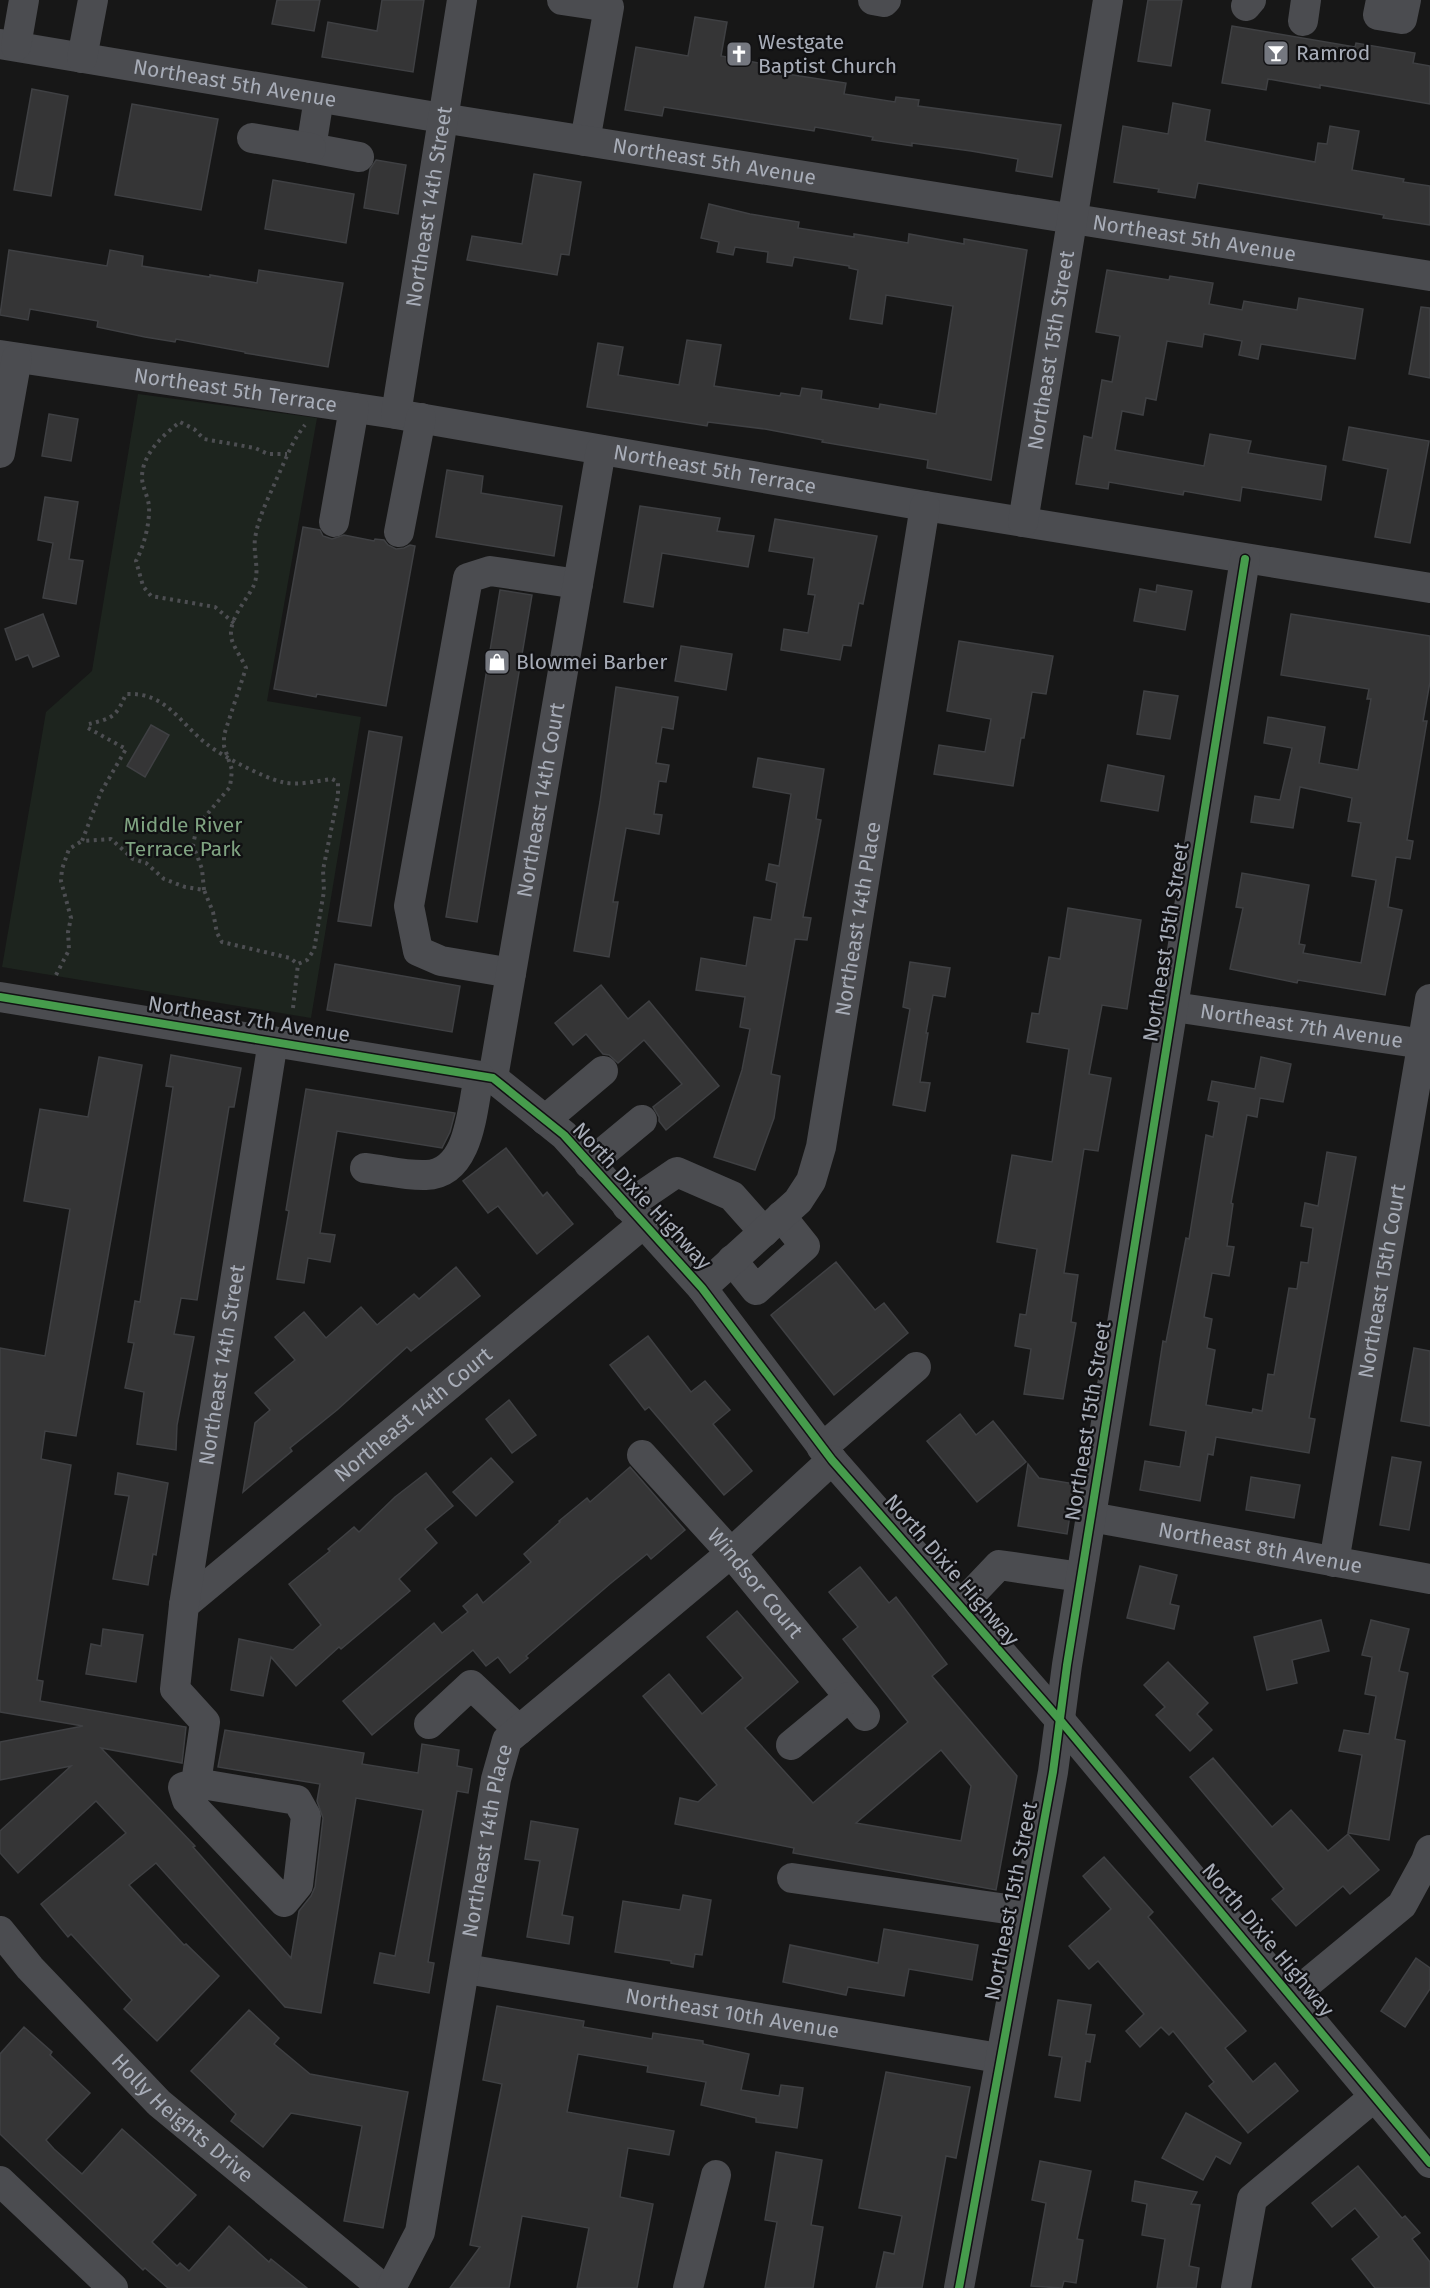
<svg xmlns="http://www.w3.org/2000/svg" width="1430" height="2288" viewBox="0 0 1430 2288" font-family="'Fira Sans',sans-serif">
<style>
.green{fill:#1d241e}
.building{fill:#353536;stroke:#3f4043;stroke-width:1.5;fill-rule:evenodd}
.lines{fill:none;stroke-linecap:round;stroke-linejoin:round}
.path{stroke:#4d4e52;stroke-width:4;stroke-dasharray:3 4.5;stroke-linecap:butt}
.minor{stroke:#4b4c50;stroke-width:30}
.cycleway-casing{stroke:#111113;stroke-width:11}
.cycleway{stroke:#469c4c;stroke-width:8}
.labels{text-anchor:middle;dominant-baseline:central;stroke-width:4.5;stroke-linejoin:round;paint-order:stroke}
.poi-label{font-size:21px;fill:#a8adb8;stroke:#111113;text-anchor:start}
.street-label{font-size:21px;fill:#a8adb8;stroke:#111113}
.park-label{font-size:21px;fill:#7fa381;stroke:#111113}
</style>
<rect width="100%" height="100%" fill="#171717"/>
<!-- green -->
<polygon class="green" points="138,394 317,418 267,701 361,717 311,1018 2,967 46,712 92,671"/>
<!-- building -->
<g class="building">
<polygon points="277,0 320,0 314,31 272,24"/>
<polygon points="382,0 424,0 413,72 322,57 328,22 377,31"/>
<polygon points="1148,0 1182,0 1171,66 1138,61"/>
<polygon points="695,17 727,22 721,56 775,66 774,72 846,83 844,94 895,102 896,97 919,100 918,106 1061,125 1052,177 1016,171 1018,159 971,151 912,143 912,146 872,140 873,137 815,127 814,131 664,107 662,116 625,110 636,47 688,56"/>
<polygon points="1232,26 1355,47 1356,43 1415,53 1413,63 1430,66 1430,104 1320,85 1320,88 1268,79 1266,90 1222,83"/>
<polygon points="32,89 68,96 51,196 14,190"/>
<polygon points="1173,103 1210,110 1205,141 1315,162 1318,143 1327,144 1330,126 1359,131 1352,170 1404,179 1403,182 1430,186 1430,225 1383,218 1384,215 1198,183 1195,198 1158,192 1159,189 1114,182 1123,126 1168,134"/>
<polygon points="132,104 218,119 201,210 115,195"/>
<polygon points="376,160 406,165 398,214 364,208 370,169"/>
<polygon points="534,174 581,182 569,255 561,254 557,275 467,260 472,236 522,244"/>
<polygon points="273,180 354,194 346,243 265,229"/>
<polygon points="709,204 750,214 799,222 798,228 854,237 854,234 908,243 909,234 964,244 964,239 1027,250 991,480 927,468 928,460 822,442 823,440 765,429 708,422 707,426 587,407 598,343 623,347 618,375 679,385 687,340 721,345 714,386 780,396 781,393 800,396 802,388 822,391 821,399 879,409 880,404 936,414 953,306 886,295 882,324 850,319 858,270 849,268 849,266 794,257 792,266 767,262 768,252 735,247 733,255 717,252 719,242 701,238"/>
<polygon points="9,250 107,266 110,250 143,256 142,266 210,277 210,275 257,283 259,270 343,283 328,367 245,353 245,352 176,339 175,342 145,337 97,327 98,321 30,309 28,320 0,315"/>
<polygon points="1107,270 1169,280 1170,276 1213,283 1209,304 1242,310 1244,301 1297,310 1299,298 1363,309 1355,359 1261,344 1258,359 1239,355 1242,341 1204,334 1202,347 1167,341 1156,400 1146,398 1143,415 1122,411 1115,450 1204,466 1210,434 1251,441 1248,453 1326,466 1321,500 1242,487 1240,501 1184,491 1183,495 1109,482 1108,489 1076,484 1084,436 1092,438 1102,380 1112,382 1120,336 1096,332"/>
<polygon points="1421,307 1430,308 1430,378 1409,374"/>
<polygon points="49,414 78,419 71,461 42,456"/>
<polygon points="1349,427 1429,441 1410,543 1375,537 1388,469 1343,460"/>
<polygon points="447,470 483,476 481,493 562,506 554,556 436,537"/>
<polygon points="45,497 78,502 69,559 83,561 76,604 43,598 53,543 38,540"/>
<polygon points="640,506 720,518 717,531 754,536 748,567 662,553 653,607 624,602"/>
<polygon points="775,519 877,536 863,604 859,603 851,646 843,645 840,660 781,650 784,629 808,633 815,595 808,594 814,558 769,551"/>
<polygon points="303,527 320,530 323,536 332,539 344,535 374,541 375,539 384,540 388,545 396,549 404,548 410,545 415,546 386,706 317,694 316,697 274,689"/>
<polygon points="1157,585 1192,591 1185,630 1134,621 1140,589 1156,592"/>
<polygon points="500,590 532,595 477,922 446,917"/>
<polygon points="43,614 59,656 33,667 28,655 16,660 5,629"/>
<polygon points="1291,614 1430,636 1430,682 1423,721 1427,721 1407,840 1413,841 1410,859 1396,857 1388,907 1402,910 1385,995 1298,980 1297,983 1230,969 1243,908 1236,907 1242,873 1309,885 1299,944 1305,945 1303,953 1361,963 1376,880 1352,876 1361,823 1348,821 1352,798 1300,787 1293,828 1251,822 1255,796 1280,800 1292,748 1264,743 1268,717 1325,727 1319,763 1358,770 1371,699 1367,699 1369,689 1281,675"/>
<polygon points="959,641 1053,656 1046,694 1032,692 1024,738 1021,738 1013,786 934,774 939,745 985,752 991,719 947,711"/>
<polygon points="681,646 732,654 726,690 675,681"/>
<polygon points="616,687 678,697 673,729 662,727 656,763 669,765 666,782 659,781 654,814 662,815 659,834 626,828 613,902 618,902 609,957 574,951 600,802"/>
<polygon points="1144,691 1178,696 1170,739 1137,734"/>
<polygon points="151,725 169,735 145,777 127,766"/>
<polygon points="369,731 402,737 371,926 338,921"/>
<polygon points="758,758 824,769 816,819 821,820 803,917 811,918 807,940 795,939 771,1074 780,1076 774,1118 755,1170 714,1157 742,1070 750,1029 740,1027 745,997 696,990 701,958 746,966 754,917 771,920 777,883 766,880 769,864 779,866 791,794 753,787"/>
<polygon points="1108,765 1164,776 1158,811 1101,801"/>
<polygon points="1068,908 1141,920 1127,1009 1102,1005 1089,1074 1111,1078 1098,1151 1084,1149 1064,1273 1078,1275 1071,1322 1076,1323 1063,1399 1024,1394 1031,1349 1015,1346 1020,1314 1026,1315 1037,1249 997,1242 1012,1155 1052,1162 1069,1049 1027,1042 1032,1013 1039,1014 1049,957 1060,959"/>
<polygon points="910,962 950,968 945,997 933,995 926,1033 928,1033 920,1082 930,1083 925,1111 893,1105 910,1009 903,1007"/>
<polygon points="335,964 460,986 452,1032 327,1010"/>
<polygon points="601,985 628,1019 649,1001 719,1086 666,1130 659,1121 659,1117 653,1107 682,1084 644,1040 618,1063 609,1055 603,1054 586,1034 573,1045 555,1023"/>
<polygon points="171,1055 241,1068 234,1107 229,1107 197,1300 181,1298 174,1334 194,1337 177,1425 176,1450 137,1444 144,1392 125,1388 134,1343 128,1342 135,1301 140,1302 173,1087 166,1086"/>
<polygon points="99,1057 142,1065 76,1436 45,1431 41,1459 71,1465 37,1680 43,1681 40,1701 186,1727 182,1763 101,1748 195,1846 193,1847 291,1958 299,1911 311,1896 315,1887 323,1818 317,1801 320,1784 218,1767 225,1730 364,1753 362,1764 418,1773 422,1744 459,1750 457,1766 472,1769 468,1793 457,1791 428,1962 434,1963 429,1993 374,1983 380,1953 395,1956 423,1810 356,1798 321,2013 285,2007 156,1863 129,1885 184,1945 186,1944 219,1976 157,2041 124,2009 132,2000 71,1934 68,1937 41,1904 126,1833 96,1801 18,1873 0,1853 0,1831 71,1766 0,1780 0,1742 83,1726 0,1712 0,1348 45,1356 70,1209 24,1201 34,1143 40,1109 88,1117"/>
<polygon points="1261,1057 1291,1064 1283,1102 1260,1098 1257,1117 1247,1115 1231,1203 1233,1204 1227,1246 1234,1247 1229,1276 1212,1273 1204,1317 1212,1319 1207,1348 1215,1350 1206,1405 1252,1413 1253,1409 1262,1411 1268,1374 1274,1375 1289,1288 1297,1289 1301,1262 1308,1263 1313,1228 1301,1226 1305,1203 1318,1206 1327,1152 1356,1157 1309,1418 1315,1419 1309,1453 1216,1437 1213,1455 1208,1454 1200,1501 1140,1490 1145,1461 1180,1467 1186,1431 1150,1425 1163,1341 1166,1342 1186,1238 1189,1239 1206,1135 1213,1137 1219,1102 1208,1100 1212,1081 1255,1089"/>
<polygon points="306,1089 455,1113 450,1132 442,1148 337,1131 320,1233 335,1235 330,1262 308,1258 304,1283 277,1279 289,1211 286,1210"/>
<polygon points="506,1148 543,1196 547,1192 573,1224 537,1254 498,1206 488,1213 463,1181"/>
<polygon points="836,1262 875,1310 884,1303 908,1333 834,1395 771,1315"/>
<polygon points="456,1267 480,1296 411,1351 407,1347 337,1410 290,1448 292,1451 243,1492 255,1423 270,1410 255,1393 295,1360 275,1337 304,1312 326,1338 361,1307 377,1325 414,1294 419,1299"/>
<polygon points="648,1336 691,1392 705,1381 730,1410 713,1424 752,1471 724,1495 649,1407 645,1410 610,1365"/>
<polygon points="1414,1348 1430,1351 1430,1426 1401,1421"/>
<polygon points="509,1400 536,1435 512,1453 486,1419"/>
<polygon points="960,1414 976,1435 993,1421 1026,1462 977,1502 927,1441"/>
<polygon points="1392,1457 1421,1462 1409,1530 1380,1525"/>
<polygon points="491,1458 513,1482 476,1516 453,1492"/>
<polygon points="1028,1464 1039,1478 1075,1484 1067,1534 1018,1526"/>
<polygon points="630,1467 685,1530 651,1559 647,1554 611,1583 526,1656 528,1658 510,1673 498,1657 486,1666 473,1650 372,1735 343,1701 434,1623 442,1633 468,1612 463,1606 477,1594 483,1603 531,1562 524,1554 560,1522 559,1521 587,1498 590,1502"/>
<polygon points="118,1473 168,1483 156,1555 153,1554 148,1585 113,1579 129,1496 115,1494"/>
<polygon points="426,1473 453,1506 425,1529 437,1543 399,1579 410,1591 341,1649 339,1647 296,1686 271,1657 263,1696 231,1690 239,1639 293,1650 321,1625 289,1584 330,1551 328,1549 354,1527 359,1532 395,1497"/>
<polygon points="1251,1477 1300,1485 1294,1518 1246,1510"/>
<polygon points="1140,1566 1177,1575 1170,1604 1179,1606 1174,1629 1127,1618"/>
<path d="M860,1567L889,1603L896,1597L947,1664L932,1676L1017,1776L996,1890L793,1853L794,1848L675,1824L680,1798L698,1802L717,1785L643,1696L669,1674L702,1714L743,1678L707,1637L737,1611L798,1682L745,1728L813,1803L908,1722L843,1639L858,1627L829,1592ZM941,1750L971,1786L961,1841L856,1823Z"/>
<polygon points="1321,1620 1329,1651 1292,1660 1297,1683 1267,1690 1254,1637"/>
<polygon points="1371,1620 1409,1629 1399,1671 1408,1673 1395,1739 1405,1741 1389,1840 1348,1833 1362,1755 1339,1751 1344,1730 1369,1734 1376,1696 1365,1694 1372,1657 1362,1655"/>
<polygon points="103,1629 143,1635 136,1682 86,1674 91,1644 101,1646"/>
<polygon points="1168,1662 1208,1703 1197,1714 1212,1730 1190,1751 1156,1715 1165,1707 1144,1685"/>
<polygon points="1213,1758 1272,1827 1291,1810 1328,1851 1348,1834 1379,1870 1350,1894 1343,1886 1296,1926 1272,1899 1284,1889 1190,1777"/>
<polygon points="531,1821 578,1829 562,1915 573,1917 569,1944 527,1937 540,1861 525,1859"/>
<polygon points="1104,1857 1153,1912 1148,1917 1246,2031 1225,2048 1253,2082 1275,2063 1298,2091 1248,2133 1209,2086 1214,2082 1173,2031 1169,2035 1161,2027 1140,2047 1126,2031 1144,2014 1098,1961 1089,1969 1069,1946 1111,1909 1083,1876"/>
<polygon points="683,1895 711,1900 702,1955 695,1954 693,1967 671,1963 671,1961 615,1952 623,1901 680,1910"/>
<polygon points="884,1929 978,1945 972,1980 909,1969 904,1996 848,1987 846,1995 783,1982 790,1945 878,1963"/>
<polygon points="1416,1958 1430,1968 1430,1989 1405,2027 1381,2011"/>
<polygon points="1058,2000 1091,2005 1086,2034 1095,2035 1090,2062 1086,2061 1080,2101 1055,2097 1062,2057 1049,2055"/>
<polygon points="497,2006 584,2021 583,2027 652,2039 653,2033 703,2041 703,2044 749,2054 741,2090 779,2096 781,2085 803,2088 797,2128 756,2122 756,2118 701,2105 706,2082 647,2072 648,2066 578,2054 567,2112 674,2131 669,2155 628,2148 620,2197 653,2204 637,2288 577,2288 589,2228 522,2216 509,2288 450,2288 480,2247 470,2245 502,2084 483,2080"/>
<polygon points="249,2010 279,2038 274,2044 310,2074 408,2092 383,2228 344,2221 362,2126 291,2113 263,2147 231,2121 236,2114 191,2071"/>
<polygon points="24,2027 52,2052 50,2055 90,2093 46,2140 54,2149 82,2174 122,2129 196,2195 152,2242 177,2266 180,2263 189,2271 229,2226 269,2262 271,2259 307,2288 168,2288 145,2268 143,2270 0,2134 0,2054"/>
<polygon points="886,2072 970,2087 956,2158 946,2156 922,2288 876,2288 884,2252 894,2254 902,2216 859,2208"/>
<polygon points="1186,2113 1241,2143 1230,2164 1216,2156 1203,2180 1162,2158"/>
<polygon points="776,2152 822,2160 811,2225 823,2227 813,2288 765,2288 777,2222 765,2220"/>
<polygon points="1040,2161 1091,2171 1077,2239 1083,2240 1076,2283 1064,2281 1062,2288 1031,2286 1046,2203 1032,2200"/>
<polygon points="1358,2166 1402,2218 1405,2216 1420,2233 1412,2239 1430,2262 1430,2288 1375,2288 1352,2259 1379,2237 1355,2208 1332,2227 1312,2203"/>
<polygon points="1135,2181 1197,2192 1191,2204 1200,2205 1189,2266 1199,2268 1196,2288 1157,2288 1165,2239 1142,2235 1147,2204 1132,2201"/>
</g>
<g class="lines">
<!-- path -->
<g class="path">
<path d="M234,623L215,607L151,596L143,586L136,561C144,546 150,523 149,506C148,497 143,488 142,479C141,455 163,435 180,422L194,429L204,439L255,448L268,454H287"/>
<path d="M88,728L126,749L101,792L82,841L111,839L133,859L146,863L164,879L185,887L204,890L213,912L217,933L222,942L290,958L298,964L307,960L314,950L324,891L323,870L338,796V782L332,779C317,781 296,786 282,782C264,778 222,756 208,745C179,723 167,692 126,694C116,717 113,718 89,724"/>
<path d="M204,890L202,869L193,845L196,831L203,819L230,787L232,770L224,746V735L246,668C242,658 231,644 231,635C230,617 247,600 254,585C260,570 253,554 255,539C258,517 269,497 277,478C286,459 292,441 305,425"/>
<polyline points="56,975 69,950 68,932 71,918 61,881 62,869 69,849 82,841"/>
<polyline points="293,1008 298,964"/>
</g>
<!-- minor -->
<g class="minor">
<polyline points="562,0 609,7 585,141"/>
<polyline points="873,0 884,2 886,0"/>
<polyline points="1381,0 1378,15 1402,19 1406,0"/>
<polyline points="1246,6 1251,0"/>
<polyline points="1303,21 1306,0"/>
<path id="s1" d="M0,44L442,118L1430,276"/>
<polyline points="16,46 24,0"/>
<polyline points="82,58 93,0"/>
<polyline points="319,98 311,148 359,157"/>
<polyline points="252,138 311,148"/>
<path id="s2" d="M0,355L396,414L925,506L1430,588"/>
<path id="s3" d="M396,414L462,0"/>
<polyline points="0,453 17,358"/>
<polyline points="334,522 354,408"/>
<path id="s4" d="M1023,522L1108,0"/>
<polyline points="399,532 421,418"/>
<polyline points="511,973 441,961 418,951 409,906 468,578 490,571 578,584"/>
<polyline points="0,997 493,1078 564,1135 702,1288 832,1460 1060,1720 1430,2163"/>
<path id="s5" d="M1174,1007L1430,1045"/>
<path id="s6" d="M493,1078L601,450"/>
<polyline points="545,1120 603,1071"/>
<polyline points="589,1164 642,1120"/>
<path d="M365,1168C384,1170 406,1176 426,1175C470,1174 472,1109 479,1076"/>
<polyline points="627,1206 677,1172 732,1196 764,1232"/>
<polyline points="732,1260 756,1290 805,1246 781,1216"/>
<path id="s7" d="M702,1288L798,1201L811,1181L821,1147L925,506"/>
<polyline points="822,1448 916,1367"/>
<path id="s8" d="M642,1455L731,1553L865,1716"/>
<path id="s9" d="M1091,1517L1430,1579"/>
<path id="s10" d="M1334,1562L1430,999"/>
<path id="s11" d="M184,1605L643,1224"/>
<polyline points="960,1606 999,1565 1081,1577"/>
<polyline points="429,1724 471,1685 519,1730"/>
<polyline points="791,1745 849,1697"/>
<path id="s12" d="M196,1783L297,1800L306,1816L298,1885L284,1902L187,1800L183,1787L196,1783L205,1722L175,1689L184,1605L273,1041"/>
<polyline points="792,1878 1027,1912"/>
<path id="s13" d="M0,1931L30,1968L159,2103L383,2288"/>
<path id="s14" d="M466,1969L999,2058"/>
<polyline points="1292,1996 1402,1905 1426,1861 1430,1850"/>
<polyline points="0,2181 113,2288"/>
<path id="s15" d="M391,2288L420,2232L496,1779L507,1740L731,1553L832,1460"/>
<polyline points="688,2288 716,2175"/>
<polyline points="959,2288 1053,1772 1067,1665 1245,559"/>
<polyline points="1236,2288 1252,2199 1374,2097"/>
</g>
<defs>
<g id="cycleway">
<polyline points="0,997 493,1078 564,1135 702,1288 832,1460 1060,1720 1430,2163"/>
<polyline points="959,2288 1053,1772 1067,1665 1245,559"/>
</g>
</defs>
<!-- cycleway casing -->
<use href="#cycleway" class="cycleway-casing"/>
<!-- cycleway -->
<use href="#cycleway" class="cycleway"/>
</g>
<!-- icons -->
<defs>
<symbol id="bar-square" viewBox="-11 -11 22 22"><rect x="-9" y="-9" width="18" height="18" rx="4" fill="#757880" stroke="#111113"/><path d="M-6-5H6L.8 .8V4.5H3.5V6h-7V4.5H-.8V.8Z" fill="#fff"/></symbol>
<symbol id="church-square" viewBox="-11 -11 22 22"><rect x="-9" y="-9" width="18" height="18" rx="4" fill="#757880" stroke="#111113"/><path d="M-1.2-6h2.4v3.5h3.3v2.4h-3.3V6h-2.4V-.1h-3.3v-2.4h3.3Z" fill="#fff"/></symbol>
<symbol id="shop-square" viewBox="-11 -11 22 22"><rect x="-9" y="-9" width="18" height="18" rx="4" fill="#757880" stroke="#111113"/><path d="M-5-2.5h2.3a2.7 3.5 0 0 1 5.4 0H5L5.5 6h-11ZM-1.5-2.5h3a1.5 2.3 0 0 0-3 0Z" fill="#fff"/></symbol>
</defs>
<g fill-rule="evenodd">
<use href="#bar-square" x="1261" y="38" width="30" height="30"/>
<use href="#church-square" x="724" y="39" width="30" height="30"/>
<use href="#shop-square" x="482" y="647" width="30" height="30"/>
</g>
<g class="labels">
<!-- poi labels -->
<g class="poi-label">
<text x="758" y="42">Westgate<tspan x="758" dy="24">Baptist Church</tspan></text>
<text x="1296" y="53">Ramrod</text>
<text x="516" y="662">Blowmei Barber</text>
</g>
<!-- street labels -->
<g class="street-label">
<text stroke="none"><textPath href="#s1" startOffset="238">Northeast 5th Avenue</textPath></text>
<text stroke="none"><textPath href="#s1" startOffset="724">Northeast 5th Avenue</textPath></text>
<text stroke="none"><textPath href="#s3" startOffset="210">Northeast 14th Street</textPath></text>
<text stroke="none"><textPath href="#s1" startOffset="1210">Northeast 5th Avenue</textPath></text>
<text stroke="none"><textPath href="#s4" startOffset="174">Northeast 15th Street</textPath></text>
<text stroke="none"><textPath href="#s2" startOffset="238">Northeast 5th Terrace</textPath></text>
<text stroke="none"><textPath href="#s2" startOffset="724">Northeast 5th Terrace</textPath></text>
<text stroke="none"><textPath href="#s6" startOffset="282">Northeast 14th Court</textPath></text>
<text stroke="none"><textPath href="#s7" startOffset="420">Northeast 14th Place</textPath></text>
<text transform="translate(1166 942) rotate(-81)">Northeast 15th Street</text>
<text transform="translate(249 1019) rotate(9)">Northeast 7th Avenue</text>
<text stroke="none"><textPath href="#s5" startOffset="129">Northeast 7th Avenue</textPath></text>
<text transform="translate(642 1196) rotate(47)">North Dixie Highway</text>
<text stroke="none"><textPath href="#s10" startOffset="285">Northeast 15th Court</textPath></text>
<text stroke="none"><textPath href="#s12" startOffset="814">Northeast 14th Street</textPath></text>
<text stroke="none"><textPath href="#s11" startOffset="298">Northeast 14th Court</textPath></text>
<text transform="translate(1088 1421) rotate(-81)">Northeast 15th Street</text>
<text stroke="none"><textPath href="#s9" startOffset="172">Northeast 8th Avenue</textPath></text>
<text transform="translate(952 1570) rotate(49)">North Dixie Highway</text>
<text stroke="none"><textPath href="#s8" startOffset="171">Windsor Court</textPath></text>
<text stroke="none"><textPath href="#s15" startOffset="460">Northeast 14th Place</textPath></text>
<text transform="translate(1011 1901) rotate(-79)">Northeast 15th Street</text>
<text transform="translate(1268 1940) rotate(50)">North Dixie Highway</text>
<text stroke="none"><textPath href="#s14" startOffset="270">Northeast 10th Avenue</textPath></text>
<text stroke="none"><textPath href="#s13" startOffset="262">Holly Heights Drive</textPath></text>
</g>
<!-- park labels -->
<g class="park-label">
<text x="183" y="825">Middle River<tspan x="183" dy="24">Terrace Park</tspan></text>
</g>
</g>
</svg>
